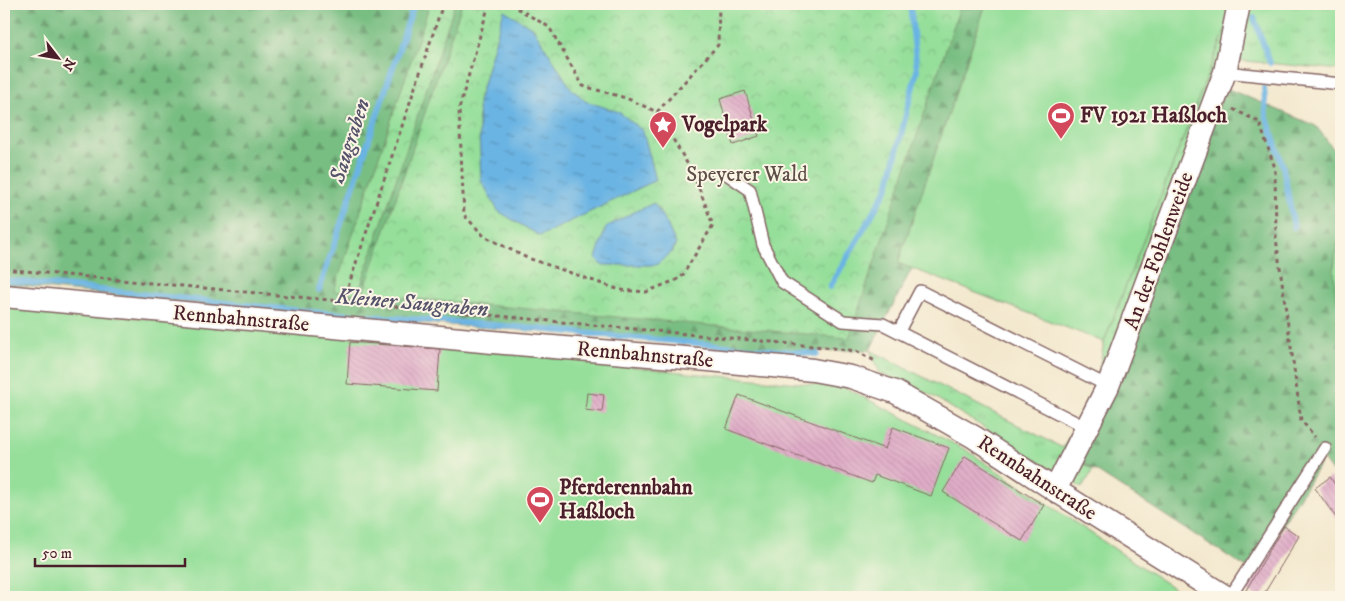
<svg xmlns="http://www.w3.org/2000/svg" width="1345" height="601" viewBox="0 0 1345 601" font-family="'IM FELL DW Pica',serif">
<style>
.grass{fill:url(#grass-tufts);stroke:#707f62}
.forest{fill:url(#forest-firs);stroke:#616e56}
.park{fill:url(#park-crowns);stroke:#707f62}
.pitch{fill:#95df9a;stroke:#707f62}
.water{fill:url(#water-ripples);stroke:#5a6a87}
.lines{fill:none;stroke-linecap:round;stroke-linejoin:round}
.stream{stroke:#6ab4e3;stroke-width:6}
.building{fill:url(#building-back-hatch)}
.service-casing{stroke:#856564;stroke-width:14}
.minor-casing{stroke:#856564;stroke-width:25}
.path{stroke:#856564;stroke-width:3;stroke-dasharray:4 4;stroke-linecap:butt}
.service{stroke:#fff;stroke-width:11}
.minor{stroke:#fff;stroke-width:22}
.labels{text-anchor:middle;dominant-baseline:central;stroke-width:4;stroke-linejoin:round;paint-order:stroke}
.poi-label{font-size:21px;font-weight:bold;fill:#4a1f2b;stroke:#fcf5e5;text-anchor:start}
.park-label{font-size:21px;fill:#5d4f47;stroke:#fcf5e5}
.street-label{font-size:21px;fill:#4a1f2b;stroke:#fcf5e5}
.water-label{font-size:22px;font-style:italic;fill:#55536b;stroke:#fcf5e5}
</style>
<defs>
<pattern id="grass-tufts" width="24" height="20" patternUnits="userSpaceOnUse" patternTransform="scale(1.25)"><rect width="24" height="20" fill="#95df9a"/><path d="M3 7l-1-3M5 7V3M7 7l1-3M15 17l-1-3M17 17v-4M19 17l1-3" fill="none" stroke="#82bf85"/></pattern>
<pattern id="forest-firs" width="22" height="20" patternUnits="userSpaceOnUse" patternTransform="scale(1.25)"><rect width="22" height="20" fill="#78be82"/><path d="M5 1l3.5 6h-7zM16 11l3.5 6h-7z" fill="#649a6b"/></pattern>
<pattern id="park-crowns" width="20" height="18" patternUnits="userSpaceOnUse" patternTransform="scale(1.25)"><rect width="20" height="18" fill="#95df9a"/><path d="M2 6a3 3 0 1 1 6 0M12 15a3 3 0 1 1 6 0" fill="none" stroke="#82bf85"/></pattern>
<pattern id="water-ripples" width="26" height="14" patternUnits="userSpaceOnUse" patternTransform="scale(1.25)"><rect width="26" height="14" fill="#6ab4e3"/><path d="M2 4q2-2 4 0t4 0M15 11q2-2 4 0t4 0" fill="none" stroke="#5992b8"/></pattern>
<pattern id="building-back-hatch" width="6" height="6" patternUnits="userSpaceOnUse" patternTransform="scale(1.25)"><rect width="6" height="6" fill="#e0adc8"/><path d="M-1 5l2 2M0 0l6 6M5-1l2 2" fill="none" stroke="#c294ac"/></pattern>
</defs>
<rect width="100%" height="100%" fill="#fcf5e5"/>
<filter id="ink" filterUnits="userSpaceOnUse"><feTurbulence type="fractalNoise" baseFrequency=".02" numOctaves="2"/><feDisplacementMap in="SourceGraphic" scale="10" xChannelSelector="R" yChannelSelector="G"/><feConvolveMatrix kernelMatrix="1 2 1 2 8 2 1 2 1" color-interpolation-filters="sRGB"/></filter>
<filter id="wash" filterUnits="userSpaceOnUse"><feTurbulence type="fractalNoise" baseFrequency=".0096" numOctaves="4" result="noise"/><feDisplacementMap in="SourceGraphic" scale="20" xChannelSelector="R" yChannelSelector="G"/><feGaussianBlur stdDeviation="1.12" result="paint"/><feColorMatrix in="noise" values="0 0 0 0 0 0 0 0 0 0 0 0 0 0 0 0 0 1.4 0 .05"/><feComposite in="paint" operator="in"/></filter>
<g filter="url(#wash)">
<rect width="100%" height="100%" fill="#f3e8cd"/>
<!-- grass -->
<polygon class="grass" points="1233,4 1341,4 1341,70 1234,60 1079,461 1093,470 1082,488 931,395 880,373 870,350 1063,448 1097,381 1104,342 1230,17"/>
<!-- forest -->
<g class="forest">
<polygon points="4,4 986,4 898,263 912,268 870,350 808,351 284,313 4,284"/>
<polygon points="1226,88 1316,126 1341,159 1341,237 1334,265 1339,307 1341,314 1341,484 1323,459 1253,572 1079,460"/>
</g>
<!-- park -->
<g class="park">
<polygon points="430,4 455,4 358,294 334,291"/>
<polygon points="462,4 961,4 849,338 363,294"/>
</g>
<!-- pitch -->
<g class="pitch">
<polygon points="986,4 1233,4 1230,17 1104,342 898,263"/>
<path d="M1341,237V314C1333,290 1331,261 1341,237Z"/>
<polygon points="4,306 460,347 698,374 844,387 966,450 1187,597 4,597"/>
</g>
<!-- water -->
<g class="water">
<polygon points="504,10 533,28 570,87 585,101 619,112 643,131 656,180 540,236 498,211 481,180 478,102"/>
<polygon points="654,203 667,224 676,244 671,253 656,265 601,265 596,258 606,227 632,213"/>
</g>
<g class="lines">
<!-- stream -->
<g class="stream">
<polyline points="1254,18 1270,63"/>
<polyline points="1264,88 1266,115 1283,167 1294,227"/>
<polyline points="4,280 312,312 493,325 817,354"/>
<polyline points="830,287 888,187 917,70 910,4"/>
<polyline points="319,290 414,4"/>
</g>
</g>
<g id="blocks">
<!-- building -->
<g class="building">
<polygon points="745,91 759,136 733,145 720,99"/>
<polygon points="350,342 440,349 437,391 347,384"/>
<polygon points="587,393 604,395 602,412 585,410"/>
<polygon points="739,395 885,449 893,427 949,448 931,496 875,475 872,483 726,429"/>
<polygon points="965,456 1044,505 1022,541 943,492"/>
<polygon points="1330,477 1341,493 1341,517 1337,519 1315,488"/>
<polygon points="1284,526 1299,536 1262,597 1257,597 1246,590"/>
</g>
</g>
</g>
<g filter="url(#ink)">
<use href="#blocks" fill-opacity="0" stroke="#856564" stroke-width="1"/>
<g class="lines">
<defs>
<g id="service">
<polyline points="1225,72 1341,84"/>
<polyline points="728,175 750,190 763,245 782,282 843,321 883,324 1087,428"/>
<polyline points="899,331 920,291 1108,386"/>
<polyline points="1230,597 1325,448"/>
</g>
<g id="minor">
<polyline points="4,296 493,342 709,360 813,370 851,377 895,392 974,437 1055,490 1226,597"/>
<polyline points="1055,490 1108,386 1225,72 1239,4"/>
</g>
</defs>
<!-- service casing -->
<use href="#service" class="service-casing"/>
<!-- minor casing -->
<use href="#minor" class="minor-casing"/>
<!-- path -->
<g class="path">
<polyline points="489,4 459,109 464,215 484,236 525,257 620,290 646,292 681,278 713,225 694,175 713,175"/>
<polyline points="510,4 549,27 583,86 626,98 657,112 694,175"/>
<polyline points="1233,109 1259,122 1275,168 1276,238 1301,420 1315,437"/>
<polyline points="657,112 718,45 719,4"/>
<polyline points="4,269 824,347 856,351 877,362"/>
<polyline points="343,302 443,4"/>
</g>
<!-- service -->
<use href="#service" class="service"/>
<!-- minor -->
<use href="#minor" class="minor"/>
</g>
</g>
<!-- icons -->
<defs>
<symbol id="stadium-pin" viewBox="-11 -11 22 30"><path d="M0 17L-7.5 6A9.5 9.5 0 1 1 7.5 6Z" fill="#d1495b" stroke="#fcf5e5"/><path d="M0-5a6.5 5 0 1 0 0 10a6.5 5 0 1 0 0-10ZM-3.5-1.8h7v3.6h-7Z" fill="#fff"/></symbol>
<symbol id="sight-pin" viewBox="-11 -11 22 30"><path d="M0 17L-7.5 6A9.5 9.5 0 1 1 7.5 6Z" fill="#d1495b" stroke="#fcf5e5"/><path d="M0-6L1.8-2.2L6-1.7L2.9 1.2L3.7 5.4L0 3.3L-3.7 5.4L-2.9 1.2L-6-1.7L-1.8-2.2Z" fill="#fff"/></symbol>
</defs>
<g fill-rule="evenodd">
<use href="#stadium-pin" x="1045" y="100" width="32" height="43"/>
<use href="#sight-pin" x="647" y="109" width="32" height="43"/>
<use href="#stadium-pin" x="524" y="484" width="32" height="43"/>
</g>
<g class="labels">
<!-- poi labels -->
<g class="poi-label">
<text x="1080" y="116">FV 1921 Haßloch</text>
<text x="682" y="125">Vogelpark</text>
<text x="559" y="488">Pferderennbahn<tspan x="559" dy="24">Haßloch</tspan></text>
</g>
<!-- park labels -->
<g class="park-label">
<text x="747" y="175">Speyerer Wald</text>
</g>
<!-- street labels -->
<g class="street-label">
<text transform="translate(1159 251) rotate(-70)">An der Fohlenweide</text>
<text transform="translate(241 319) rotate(5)">Rennbahnstraße</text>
<text transform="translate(645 355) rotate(5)">Rennbahnstraße</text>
<text transform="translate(1037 478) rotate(33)">Rennbahnstraße</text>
</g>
<!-- water labels -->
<g class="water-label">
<text transform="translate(350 141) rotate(-72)">Saugraben</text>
<text transform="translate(412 303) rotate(5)">Kleiner Saugraben</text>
</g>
</g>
<!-- margin -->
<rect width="1345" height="601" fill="none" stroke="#fcf5e5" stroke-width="20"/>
<!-- north arrow -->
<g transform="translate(58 58) rotate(121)" stroke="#fcf5e5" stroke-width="4" paint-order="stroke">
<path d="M0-4L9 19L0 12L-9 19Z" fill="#4a1f2b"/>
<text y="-8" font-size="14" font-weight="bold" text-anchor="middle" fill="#4a1f2b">N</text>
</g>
<!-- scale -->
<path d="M35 558v8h150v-8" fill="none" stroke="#4a1f2b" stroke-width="2.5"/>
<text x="42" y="558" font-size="15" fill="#4a1f2b" stroke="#fcf5e5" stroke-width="4" paint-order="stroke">50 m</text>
</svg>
